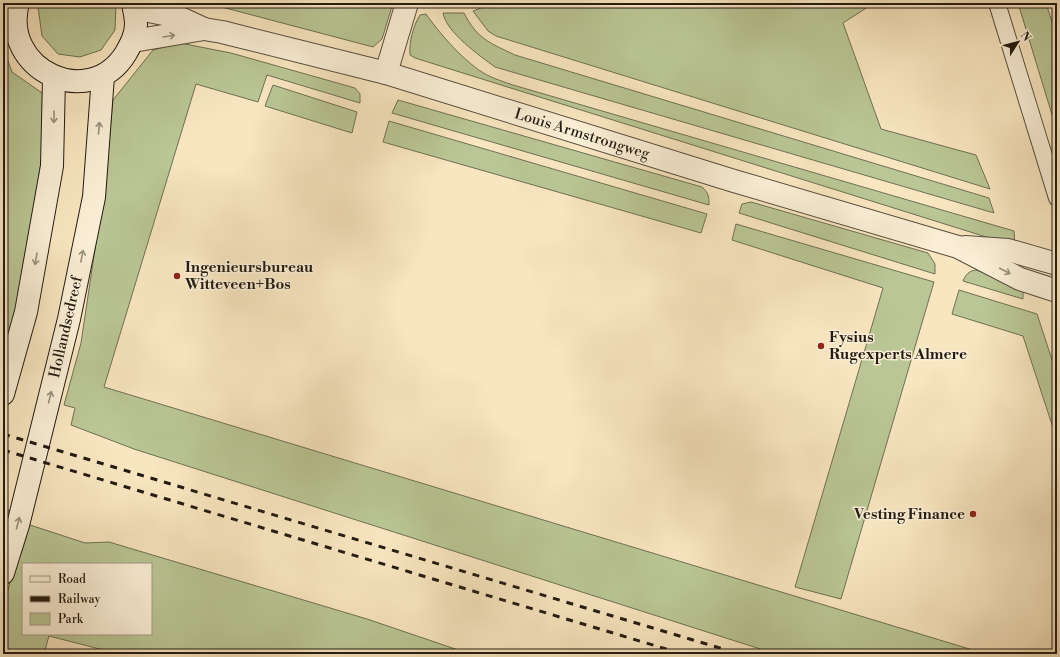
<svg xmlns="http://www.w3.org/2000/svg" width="1060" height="657" viewBox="0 0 1060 657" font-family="'Libre Bodoni',serif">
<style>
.green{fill:#bac695;stroke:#6e7054;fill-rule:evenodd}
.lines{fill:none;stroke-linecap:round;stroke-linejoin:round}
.service-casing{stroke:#584e3e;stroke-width:18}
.minor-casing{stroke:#584e3e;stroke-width:24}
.tertiary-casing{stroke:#584e3e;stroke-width:24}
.secondary-casing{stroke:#231b12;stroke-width:24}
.service{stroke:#faefd6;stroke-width:16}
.minor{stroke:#faefd6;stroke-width:22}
.tertiary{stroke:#faefd6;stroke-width:22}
.secondary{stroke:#faefd6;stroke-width:22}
.rail{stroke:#231b12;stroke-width:3;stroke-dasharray:7 7;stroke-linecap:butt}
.oneway{stroke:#99907e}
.poi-dot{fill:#8f2418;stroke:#faefd6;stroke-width:1.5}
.labels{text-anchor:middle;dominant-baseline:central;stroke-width:3;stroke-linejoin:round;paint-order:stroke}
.street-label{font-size:15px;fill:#231b12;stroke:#faefd6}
.poi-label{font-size:15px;font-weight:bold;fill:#231b12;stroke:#faefd6;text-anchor:start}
</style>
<rect width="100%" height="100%" fill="#f8e6c0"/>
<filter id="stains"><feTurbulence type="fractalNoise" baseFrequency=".005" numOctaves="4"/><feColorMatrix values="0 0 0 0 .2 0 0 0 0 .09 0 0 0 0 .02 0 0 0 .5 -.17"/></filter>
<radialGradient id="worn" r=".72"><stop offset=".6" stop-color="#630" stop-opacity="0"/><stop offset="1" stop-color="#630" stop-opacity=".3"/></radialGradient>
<!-- green -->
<g class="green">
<polygon points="41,3 116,3 115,30 101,50 80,57 58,54 42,36 38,7"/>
<polygon points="177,3 393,3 382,39 373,47 218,6"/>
<polygon points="494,3 870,3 871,5 843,23 881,129 976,155 990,189 496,36 488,31 473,11"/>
<polygon points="1018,3 1046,3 1057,38 1057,131"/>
<path d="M443,13H464C477,39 490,43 515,55L989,198L994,213L495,67C480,56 446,32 443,13Z"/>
<path d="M426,14C440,34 465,63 487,75C495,79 504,82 513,85L1014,231L1015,246L415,58L410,55C409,42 413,26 420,15Z"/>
<polygon points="180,43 231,53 355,88 360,94 360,103 267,75 258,102 196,84 104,387 986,654 776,654 134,449 71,425 75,408 64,405 81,343 105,182 113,100 153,50"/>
<polygon points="3,47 12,72 45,95 43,150 20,295 3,353"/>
<polygon points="273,85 357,112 352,133 265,106"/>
<path d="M398,100L702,187C709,193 709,197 709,205L392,113Z"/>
<polygon points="389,121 707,214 701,233 383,142"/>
<polygon points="751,202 928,253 935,264 935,274 739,213 742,204"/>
<polygon points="736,224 934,282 841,599 795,587 883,288 732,240"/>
<path d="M976,270L1023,287V299L963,281C966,274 969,271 976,270Z"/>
<polygon points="959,290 1037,314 1057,375 1057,440 1023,336 952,314"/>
<polygon points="3,509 11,511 3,539"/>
<path d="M27,524L85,543L109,542L367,619L470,654H119L49,636L44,654H3V607ZM23,564H151V634H23Z"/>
</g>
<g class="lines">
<defs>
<polyline id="service" points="997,3 1057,198"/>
<polyline id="minor" points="386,73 407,3"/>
<g id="tertiary">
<polyline points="134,8 178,17 204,29 222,32 386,73 734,181 958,247 1020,279 1057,291"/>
<polyline points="133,41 204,29"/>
<polyline points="965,247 1008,250 1057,264"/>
</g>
<g id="secondary">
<path d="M18,3C0,70 90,112 126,53C131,44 136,35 136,24C136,17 134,10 133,3"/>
<polyline points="3,394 26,312 52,166 54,78"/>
<polyline points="3,573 18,525 69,319 94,197 103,76"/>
</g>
</defs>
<!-- service casing -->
<use href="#service" class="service-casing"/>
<!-- minor casing -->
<use href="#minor" class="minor-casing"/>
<!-- tertiary casing -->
<use href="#tertiary" class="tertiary-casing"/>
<!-- secondary casing -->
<use href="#secondary" class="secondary-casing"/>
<!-- service -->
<use href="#service" class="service"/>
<!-- minor -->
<use href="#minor" class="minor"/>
<!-- tertiary -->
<use href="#tertiary" class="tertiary"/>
<!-- secondary -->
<use href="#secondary" class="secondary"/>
<!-- rail -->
<g class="rail">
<polyline points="3,434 740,654"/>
<polyline points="3,450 683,654"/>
</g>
</g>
<!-- one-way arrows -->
<defs><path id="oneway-shaft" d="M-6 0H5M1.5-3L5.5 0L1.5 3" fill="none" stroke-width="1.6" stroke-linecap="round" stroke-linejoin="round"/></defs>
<g class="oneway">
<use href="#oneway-shaft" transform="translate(169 36) rotate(-9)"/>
<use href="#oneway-shaft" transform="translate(54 117) rotate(91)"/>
<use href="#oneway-shaft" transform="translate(99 128) rotate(-85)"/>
<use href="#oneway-shaft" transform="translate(82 256) rotate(-79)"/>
<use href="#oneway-shaft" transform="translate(36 259) rotate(100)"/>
<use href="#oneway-shaft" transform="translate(1005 271) rotate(27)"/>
<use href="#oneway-shaft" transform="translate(50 397) rotate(-76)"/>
<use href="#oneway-shaft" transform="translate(18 523) rotate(-75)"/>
</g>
<!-- markers -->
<g class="poi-dot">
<circle cx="177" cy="276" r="4"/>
<circle cx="821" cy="346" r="4"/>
<circle cx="973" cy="514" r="4"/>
</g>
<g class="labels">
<!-- street labels -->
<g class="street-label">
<text transform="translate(582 134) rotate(17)">Louis Armstrongweg</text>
<text transform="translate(66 327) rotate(-77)">Hollandsedreef</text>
</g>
<!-- poi labels -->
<g class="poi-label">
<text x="185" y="267">Ingenieursbureau<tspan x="185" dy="17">Witteveen+Bos</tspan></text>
<text x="829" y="337">Fysius<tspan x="829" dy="17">Rugexperts Almere</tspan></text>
<text x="965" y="514" text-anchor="end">Vesting Finance</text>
</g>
</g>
<!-- margin -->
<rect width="1060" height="657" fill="none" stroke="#f8e6c0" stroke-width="16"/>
<rect x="4" y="4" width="1052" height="649" fill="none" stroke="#231b12" stroke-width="2"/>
<rect x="8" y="8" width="1044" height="641" fill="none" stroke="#231b12"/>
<!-- legend -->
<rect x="22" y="563" width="130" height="72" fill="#faefd6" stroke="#a49a88"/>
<rect x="30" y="576" width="20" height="6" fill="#faefd6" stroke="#a49a88"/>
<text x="58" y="583" font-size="12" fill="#231b12">Road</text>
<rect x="30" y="596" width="20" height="6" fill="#231b12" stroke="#a49a88"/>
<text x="58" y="603" font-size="12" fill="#231b12">Railway</text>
<rect x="30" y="613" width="20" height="12" fill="#bac695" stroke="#a49a88"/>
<text x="58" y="623" font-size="12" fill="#231b12">Park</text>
<!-- north arrow -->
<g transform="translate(1018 42) rotate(54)" stroke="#faefd6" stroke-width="3" paint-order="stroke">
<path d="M0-3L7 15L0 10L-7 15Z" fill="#231b12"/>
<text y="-6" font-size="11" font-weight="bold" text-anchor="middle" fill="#231b12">N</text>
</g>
<rect width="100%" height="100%" filter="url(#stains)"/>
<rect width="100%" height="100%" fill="url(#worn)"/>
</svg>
